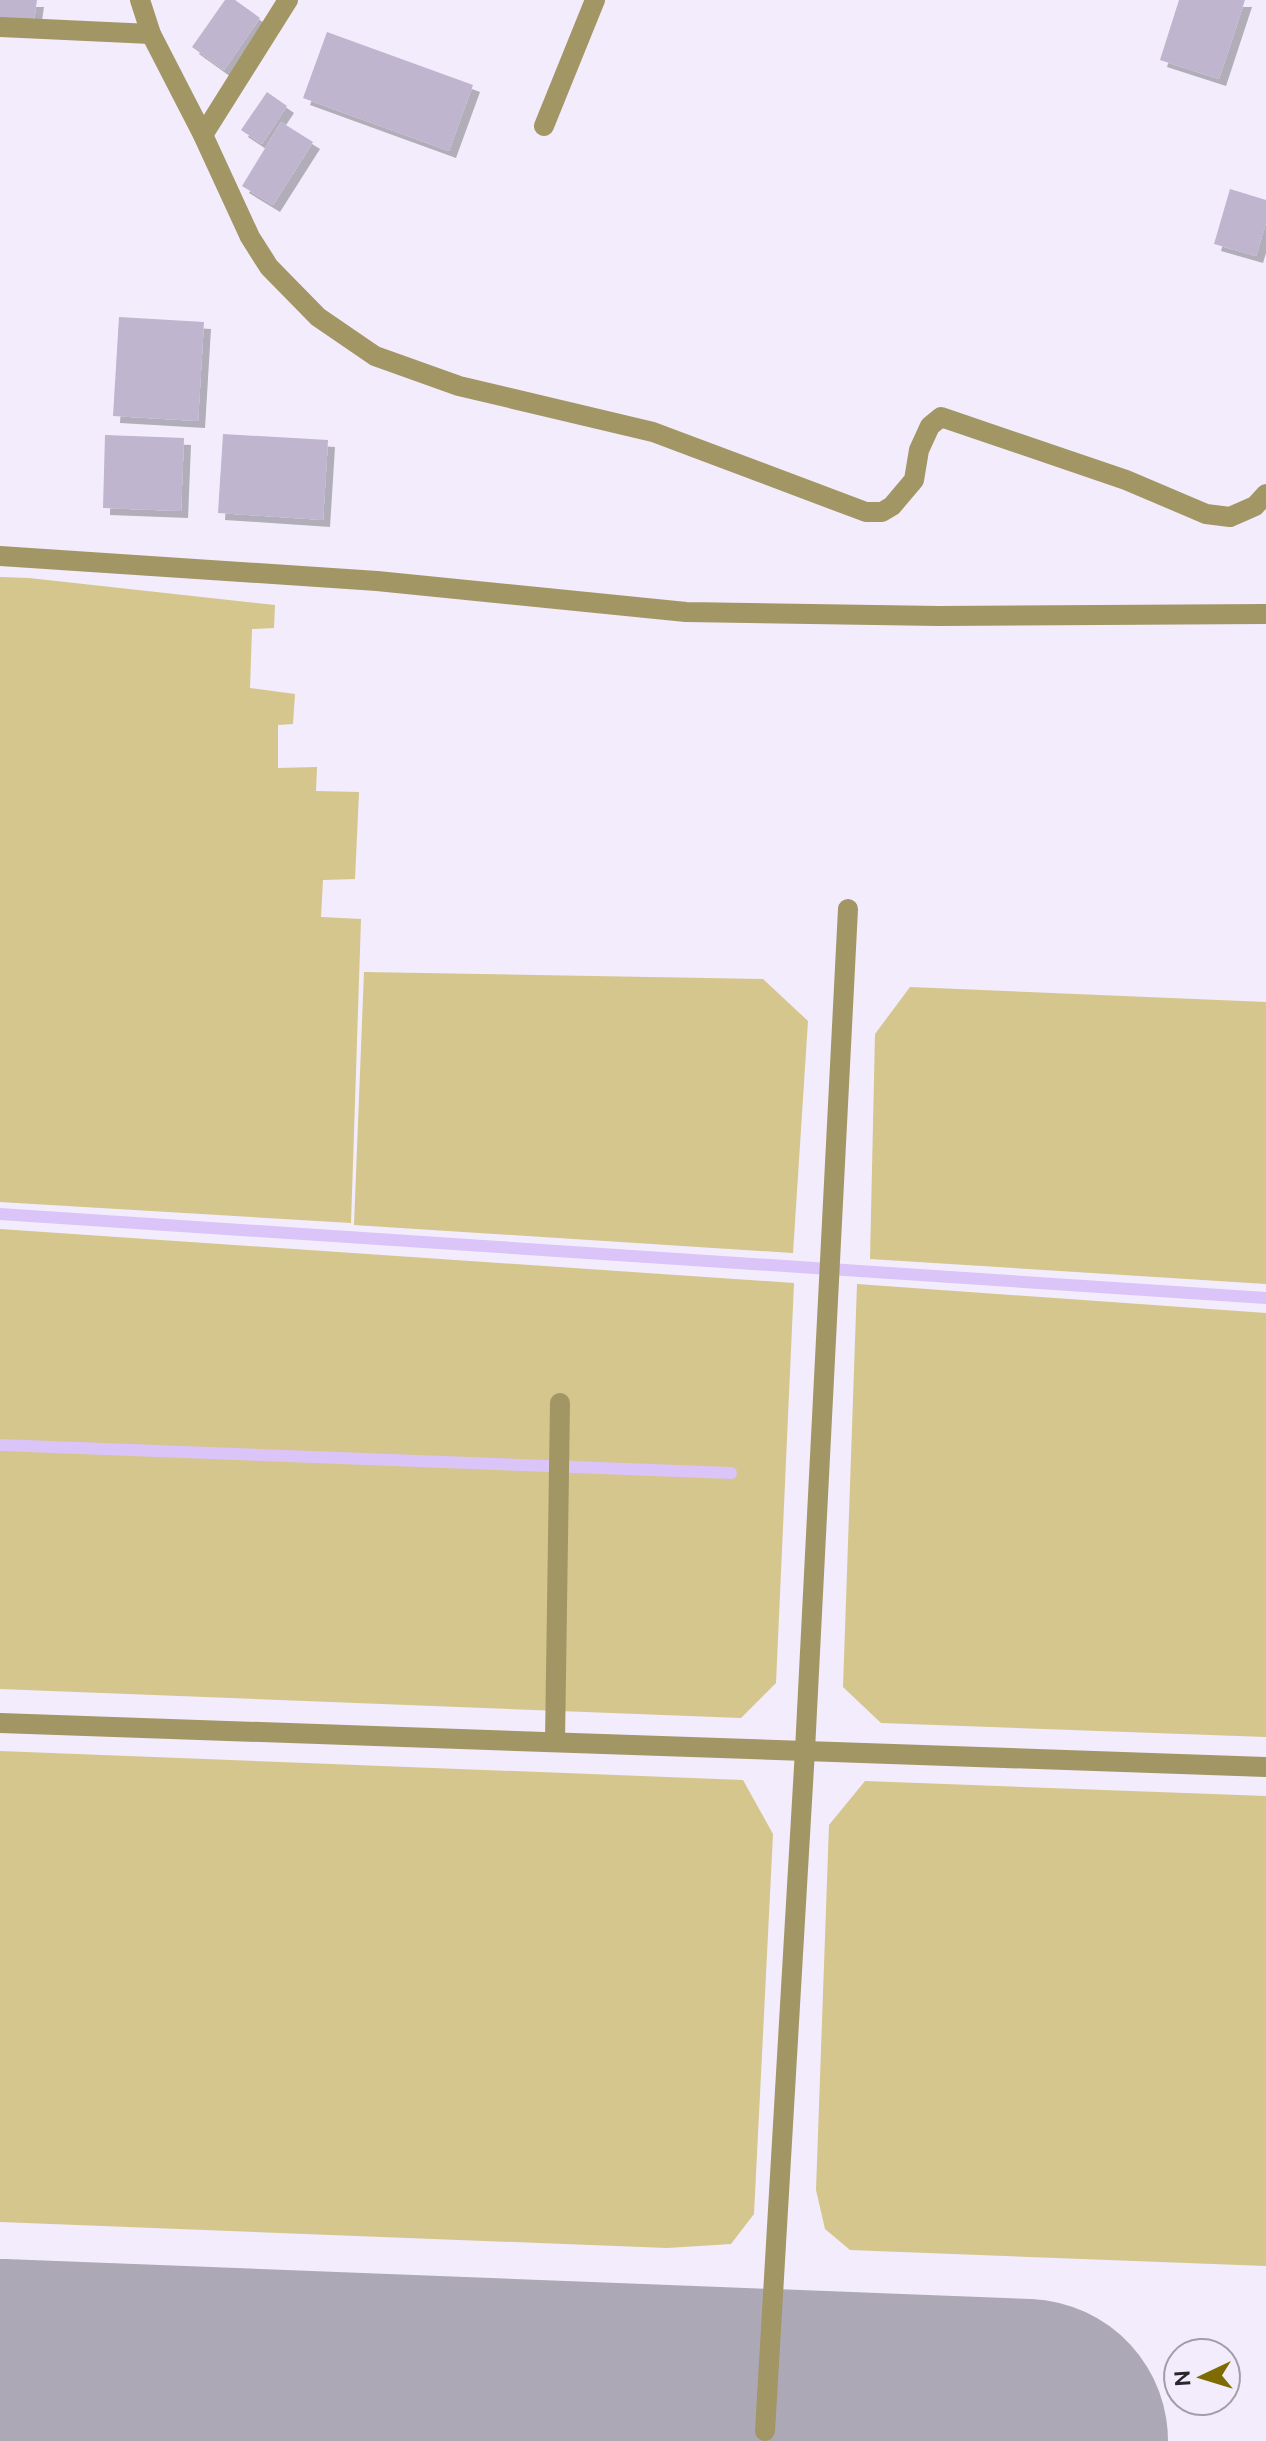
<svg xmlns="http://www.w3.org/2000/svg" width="1266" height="2441" viewBox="0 0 1266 2441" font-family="Ubuntu,sans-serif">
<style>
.green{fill:#d4c68d}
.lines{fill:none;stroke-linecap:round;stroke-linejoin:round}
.stream{stroke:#dac4f8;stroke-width:12}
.runway{stroke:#ada8b6;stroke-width:284}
.building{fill:#bfb5ce;filter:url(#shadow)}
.minor{stroke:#a19664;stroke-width:20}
</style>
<defs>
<filter id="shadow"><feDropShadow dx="7" dy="7" stdDeviation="0" flood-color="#0004"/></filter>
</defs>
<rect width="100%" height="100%" fill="#f2ecfc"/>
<!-- green -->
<g class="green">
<polygon points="0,577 29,578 275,605 274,628 252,629 250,688 295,694 293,724 278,725 278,768 317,767 316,791 359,792 355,879 323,880 321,917 361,919 351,1223 0,1202"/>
<polygon points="364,972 763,979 808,1021 793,1253 354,1225"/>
<polygon points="910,987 1266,1002 1266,1284 870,1259 875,1034"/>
<polygon points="0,1229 794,1283 776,1683 741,1718 0,1689"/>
<polygon points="857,1284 1266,1313 1266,1737 881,1723 843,1687"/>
<polygon points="0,1751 743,1780 773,1834 754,2214 731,2244 667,2248 0,2222"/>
<polygon points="865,1781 1266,1796 1266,2266 850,2250 825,2229 816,2190 829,1825"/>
</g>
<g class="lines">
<!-- stream -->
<g class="stream">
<polyline points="0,1214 1266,1298"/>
<polyline points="0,1445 731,1473"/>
</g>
<!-- runway -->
<polyline class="runway" points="0,2401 1026,2441"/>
</g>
<!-- building -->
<g class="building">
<polygon points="0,0 37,0 33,27 0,22"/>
<polygon points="225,0 235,0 260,18 224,70 192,47"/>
<polygon points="1179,0 1245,0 1219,79 1160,60"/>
<polygon points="327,32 473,85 449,151 303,98"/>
<polygon points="267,92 287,106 262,144 241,130"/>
<polygon points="281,122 313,142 273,205 242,186"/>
<polygon points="1230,189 1266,200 1266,223 1256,256 1214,244"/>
<polygon points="119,317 204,322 198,421 113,416"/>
<polygon points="223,434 328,440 323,520 218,513"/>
<polygon points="105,435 184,438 181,511 103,508"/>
</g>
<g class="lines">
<!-- minor -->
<g class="minor">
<polyline points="140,0 151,34 203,135 250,237 269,267 318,317 375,356 459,386 653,432 866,512 882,512 892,506 914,480 919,450 930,426 941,417 1126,480 1206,514 1230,517 1255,506 1266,494"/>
<polyline points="0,27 151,34"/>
<polyline points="544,126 595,0"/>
<polyline points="203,135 288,0"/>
<polyline points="0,556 377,581 686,612 939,616 1266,614"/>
<polyline points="0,1723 1266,1767"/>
<polyline points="555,1742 560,1403"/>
<polyline points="765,2431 805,1750 848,909"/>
</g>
</g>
<!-- north arrow -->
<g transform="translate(1202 2377) rotate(266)"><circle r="38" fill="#f2ecfc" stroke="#a29daa" stroke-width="2"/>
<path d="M0-6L14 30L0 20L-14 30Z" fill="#7e6b04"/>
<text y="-12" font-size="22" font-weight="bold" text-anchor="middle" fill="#2a262f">N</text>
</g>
</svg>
